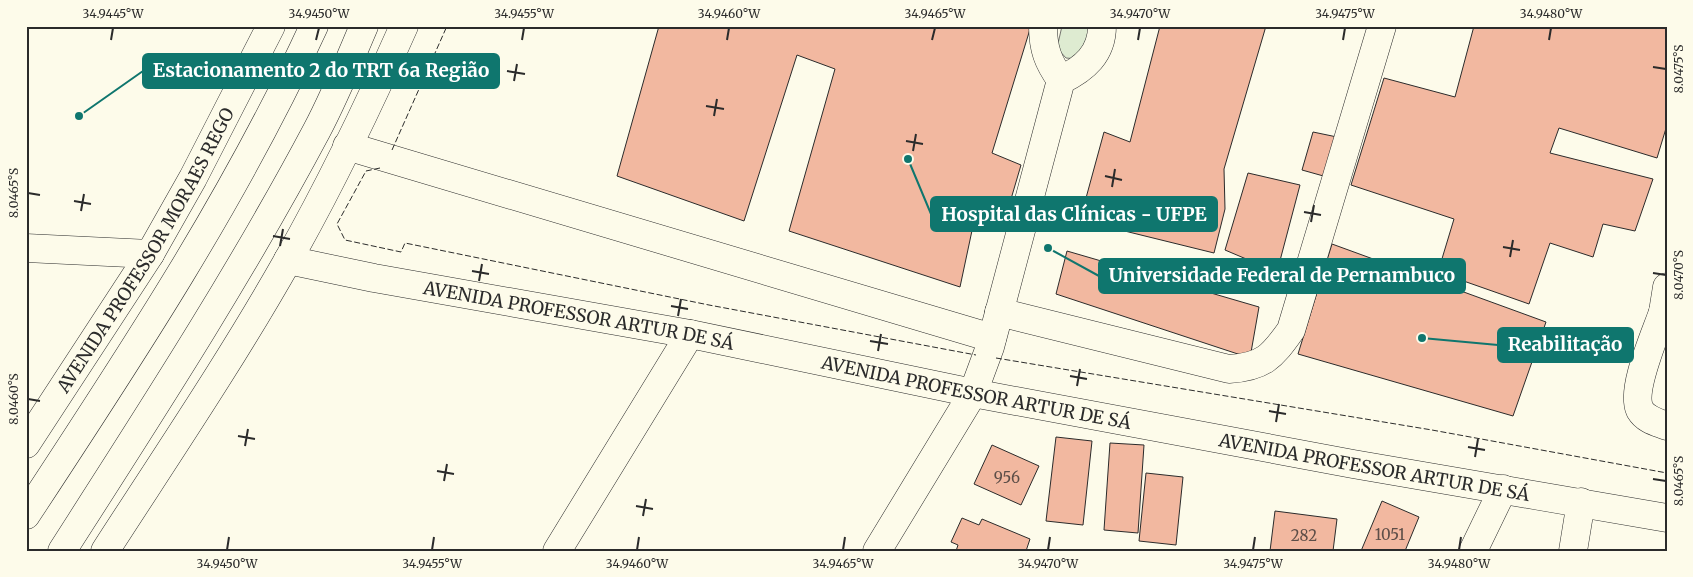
<svg xmlns="http://www.w3.org/2000/svg" width="1693" height="577" viewBox="0 0 1693 577" font-family="Merriweather,serif">
<style>
.green{fill:#deebd1;stroke:#74746e}
.building{fill:#f2b8a0;stroke:#2b2b2b}
.lines{fill:none;stroke-linecap:round;stroke-linejoin:round}
.minor-casing{stroke:#2b2b2b;stroke-width:29}
.major-casing{stroke:#2b2b2b;stroke-width:29}
.highway-casing{stroke:#2b2b2b;stroke-width:29}
.minor{stroke:#fdfbea;stroke-width:28}
.major{stroke:#fdfbea;stroke-width:28}
.highway{stroke:#fdfbea;stroke-width:28}
.fence{stroke:#2b2b2b;stroke-width:1;stroke-dasharray:6 2.5;stroke-linecap:butt}
.ticks{fill:none;stroke:#2b2b2b;stroke-width:2}
.labels{text-anchor:middle;dominant-baseline:central;stroke-width:4;stroke-linejoin:round;paint-order:stroke}
.number-label{font-size:15px;fill:#5d4e48}
.street-label{font-size:18px;fill:#2b2b2b;stroke:#fdfbea}
.leader{fill:none;stroke:#0f766e;stroke-width:2}
.callout-dot{fill:#0f766e;stroke:#fdfbea;stroke-width:2}
.callout{fill:#0f766e;stroke:#0f766e;stroke-width:2}
.callout-label{font-size:19px;text-anchor:middle;font-weight:bold;fill:#fff}
.neatline{fill:none;stroke:#2b2b2b;stroke-width:2}
.ticks-label{font-size:12px;text-anchor:middle;fill:#2b2b2b}
</style>
<rect width="100%" height="100%" fill="#fdfbea"/>
<!-- green -->
<polygon class="green" points="1062,26 1091,26 1079,59 1066,58 1057,48"/>
<!-- building -->
<g class="building">
<polygon points="659,26 1031,26 992,153 1021,165 1006,216 977,207 960,287 789,231 835,69 797,55 744,221 617,176"/>
<polygon points="1160,26 1266,26 1224,169 1225,209 1214,253 1080,220 1104,132 1130,142"/>
<polygon points="1474,26 1667,26 1667,125 1657,158 1559,128 1550,153 1653,179 1635,231 1603,224 1593,257 1550,243 1529,304 1438,272 1454,219 1351,185 1384,78 1455,97"/>
<polygon points="1313,132 1337,137 1327,177 1302,170"/>
<polygon points="1248,173 1300,185 1277,272 1225,250"/>
<polygon points="1332,244 1546,322 1513,416 1298,354"/>
<polygon points="1067,251 1259,307 1250,358 1056,294"/>
<polygon points="1056,437 1092,441 1083,525 1046,521"/>
<polygon points="1110,443 1144,445 1138,533 1104,530"/>
<polygon points="992,445 1039,466 1021,505 974,484"/>
<polygon points="1146,473 1183,477 1176,545 1139,541"/>
<polygon points="1382,501 1419,517 1405,551 1361,551"/>
<polygon points="1275,511 1337,519 1333,551 1270,551"/>
<polygon points="962,518 979,525 982,519 1030,539 1026,551 956,551 958,545 951,542"/>
</g>
<g class="lines">
<defs>
<g id="minor">
<path d="M1043,26C1043,49 1048,62 1061,80"/>
<polyline points="347,146 992,338"/>
<polyline points="26,248 150,254"/>
<path id="s1" d="M288,260L374,278L690,334L973,393L1353,464L1667,518"/>
<path d="M999,312L1229,369C1263,367 1272,357 1291,330L1382,26"/>
<polyline points="1663,312 1667,287"/>
<path d="M1667,313L1663,312C1656,333 1630,390 1640,410C1646,420 1657,422 1667,426"/>
<polyline points="557,551 690,334"/>
<path d="M877,551L973,393L990,347L1061,80C1084,69 1102,54 1102,26"/>
<polyline points="1473,551 1503,489"/>
<polyline points="1573,551 1581,502"/>
</g>
<g id="major">
<path id="s2" d="M26,444L150,254L193,178L271,26"/>
<path d="M105,551C167,455 232,359 288,260C331,184 369,105 404,26"/>
</g>
<g id="highway">
<path d="M26,515C130,357 235,198 314,26"/>
<path d="M62,551C151,412 240,275 317,130C335,96 349,61 364,26"/>
</g>
</defs>
<!-- minor casing -->
<use href="#minor" class="minor-casing"/>
<!-- major casing -->
<use href="#major" class="major-casing"/>
<!-- highway casing -->
<use href="#highway" class="highway-casing"/>
<!-- minor -->
<use href="#minor" class="minor"/>
<!-- major -->
<use href="#major" class="major"/>
<!-- highway -->
<use href="#highway" class="highway"/>
<!-- fence -->
<g class="fence">
<polyline points="392,150 447,26"/>
<polyline points="380,168 366,171 337,224 345,240 401,252 405,243 709,305 976,355"/>
<polyline points="996,358 1432,430 1667,473"/>
</g>
</g>
<!-- ticks -->
<path class="ticks" d="M111,40L113,28M316,40L319,28M522,40L524,28M727,40L729,28M932,40L935,28M1138,40L1140,28M1343,40L1345,28M1549,40L1551,28M1653,67L1666,69M507,71L525,74M514,81L517,64M706,106L724,109M714,116L717,99M906,141L923,144M913,151L916,134M1105,176L1122,180M1112,187L1115,169M28,193L40,195M74,201L91,204M81,211L84,194M1304,212L1321,215M1311,222L1314,205M273,236L290,239M280,246L283,229M1503,247L1520,250M1510,257L1513,240M472,271L489,274M1653,273L1666,275M479,281L482,264M671,306L688,309M678,316L681,299M870,341L888,344M878,351L881,334M1070,376L1087,379M1077,386L1080,369M28,399L40,401M1269,411L1286,414M1276,422L1279,404M238,436L255,439M245,446L248,429M1468,447L1485,450M1475,457L1478,439M437,471L454,474M1653,479L1666,481M444,481L447,464M636,506L653,509M643,516L646,499M227,550L229,537M432,550L434,537M637,550L639,537M843,550L845,537M1048,550L1050,537M1253,550L1255,537M1459,550L1461,537"/>
<g class="labels">
<!-- number labels -->
<g class="number-label">
<text x="1007" y="477">956</text>
<text x="1390" y="534">1051</text>
<text x="1304" y="535">282</text>
</g>
<!-- street labels -->
<g class="street-label">
<text stroke="none"><textPath href="#s2" startOffset="228">AVENIDA PROFESSOR MORAES REGO</textPath></text>
<text stroke="none"><textPath href="#s1" startOffset="296">AVENIDA PROFESSOR ARTUR DE SÁ</textPath></text>
<text stroke="none"><textPath href="#s1" startOffset="701">AVENIDA PROFESSOR ARTUR DE SÁ</textPath></text>
<text stroke="none"><textPath href="#s1" startOffset="1106">AVENIDA PROFESSOR ARTUR DE SÁ</textPath></text>
</g>
</g>
<!-- callouts -->
<path class="leader" d="M79 116L143 71M908 159L931 214M1048 248L1099 276M1422 338L1498 345"/>
<g class="callout-dot">
<circle cx="79" cy="116" r="5"/>
<circle cx="908" cy="159" r="5"/>
<circle cx="1048" cy="248" r="5"/>
<circle cx="1422" cy="338" r="5"/>
</g>
<g class="callout">
<rect x="143" y="54" width="356" height="34" rx="5"/>
<rect x="931" y="197" width="286" height="34" rx="5"/>
<rect x="1099" y="259" width="366" height="34" rx="5"/>
<rect x="1498" y="328" width="135" height="34" rx="5"/>
</g>
<g class="callout-label">
<text x="321" y="77">Estacionamento 2 do TRT 6a Região</text>
<text x="1074" y="221">Hospital das Clínicas - UFPE</text>
<text x="1282" y="282">Universidade Federal de Pernambuco</text>
<text x="1565" y="351">Reabilitação</text>
</g>
<!-- border -->
<rect width="1693" height="577" fill="none" stroke="#fdfbea" stroke-width="55"/>
<rect x="28" y="28" width="1638" height="522" class="neatline"/>
<g class="ticks-label">
<text x="113" y="18">34.9445°W</text>
<text x="319" y="18">34.9450°W</text>
<text x="524" y="18">34.9455°W</text>
<text x="729" y="18">34.9460°W</text>
<text x="935" y="18">34.9465°W</text>
<text x="1140" y="18">34.9470°W</text>
<text x="1345" y="18">34.9475°W</text>
<text x="1551" y="18">34.9480°W</text>
<text transform="translate(1679 69) rotate(-90)" y="4">8.0475°S</text>
<text transform="translate(14 193) rotate(-90)" y="4">8.0465°S</text>
<text transform="translate(1679 275) rotate(-90)" y="4">8.0470°S</text>
<text transform="translate(14 399) rotate(-90)" y="4">8.0460°S</text>
<text transform="translate(1679 481) rotate(-90)" y="4">8.0465°S</text>
<text x="227" y="568">34.9450°W</text>
<text x="432" y="568">34.9455°W</text>
<text x="637" y="568">34.9460°W</text>
<text x="843" y="568">34.9465°W</text>
<text x="1048" y="568">34.9470°W</text>
<text x="1253" y="568">34.9475°W</text>
<text x="1459" y="568">34.9480°W</text>
</g>
</svg>
